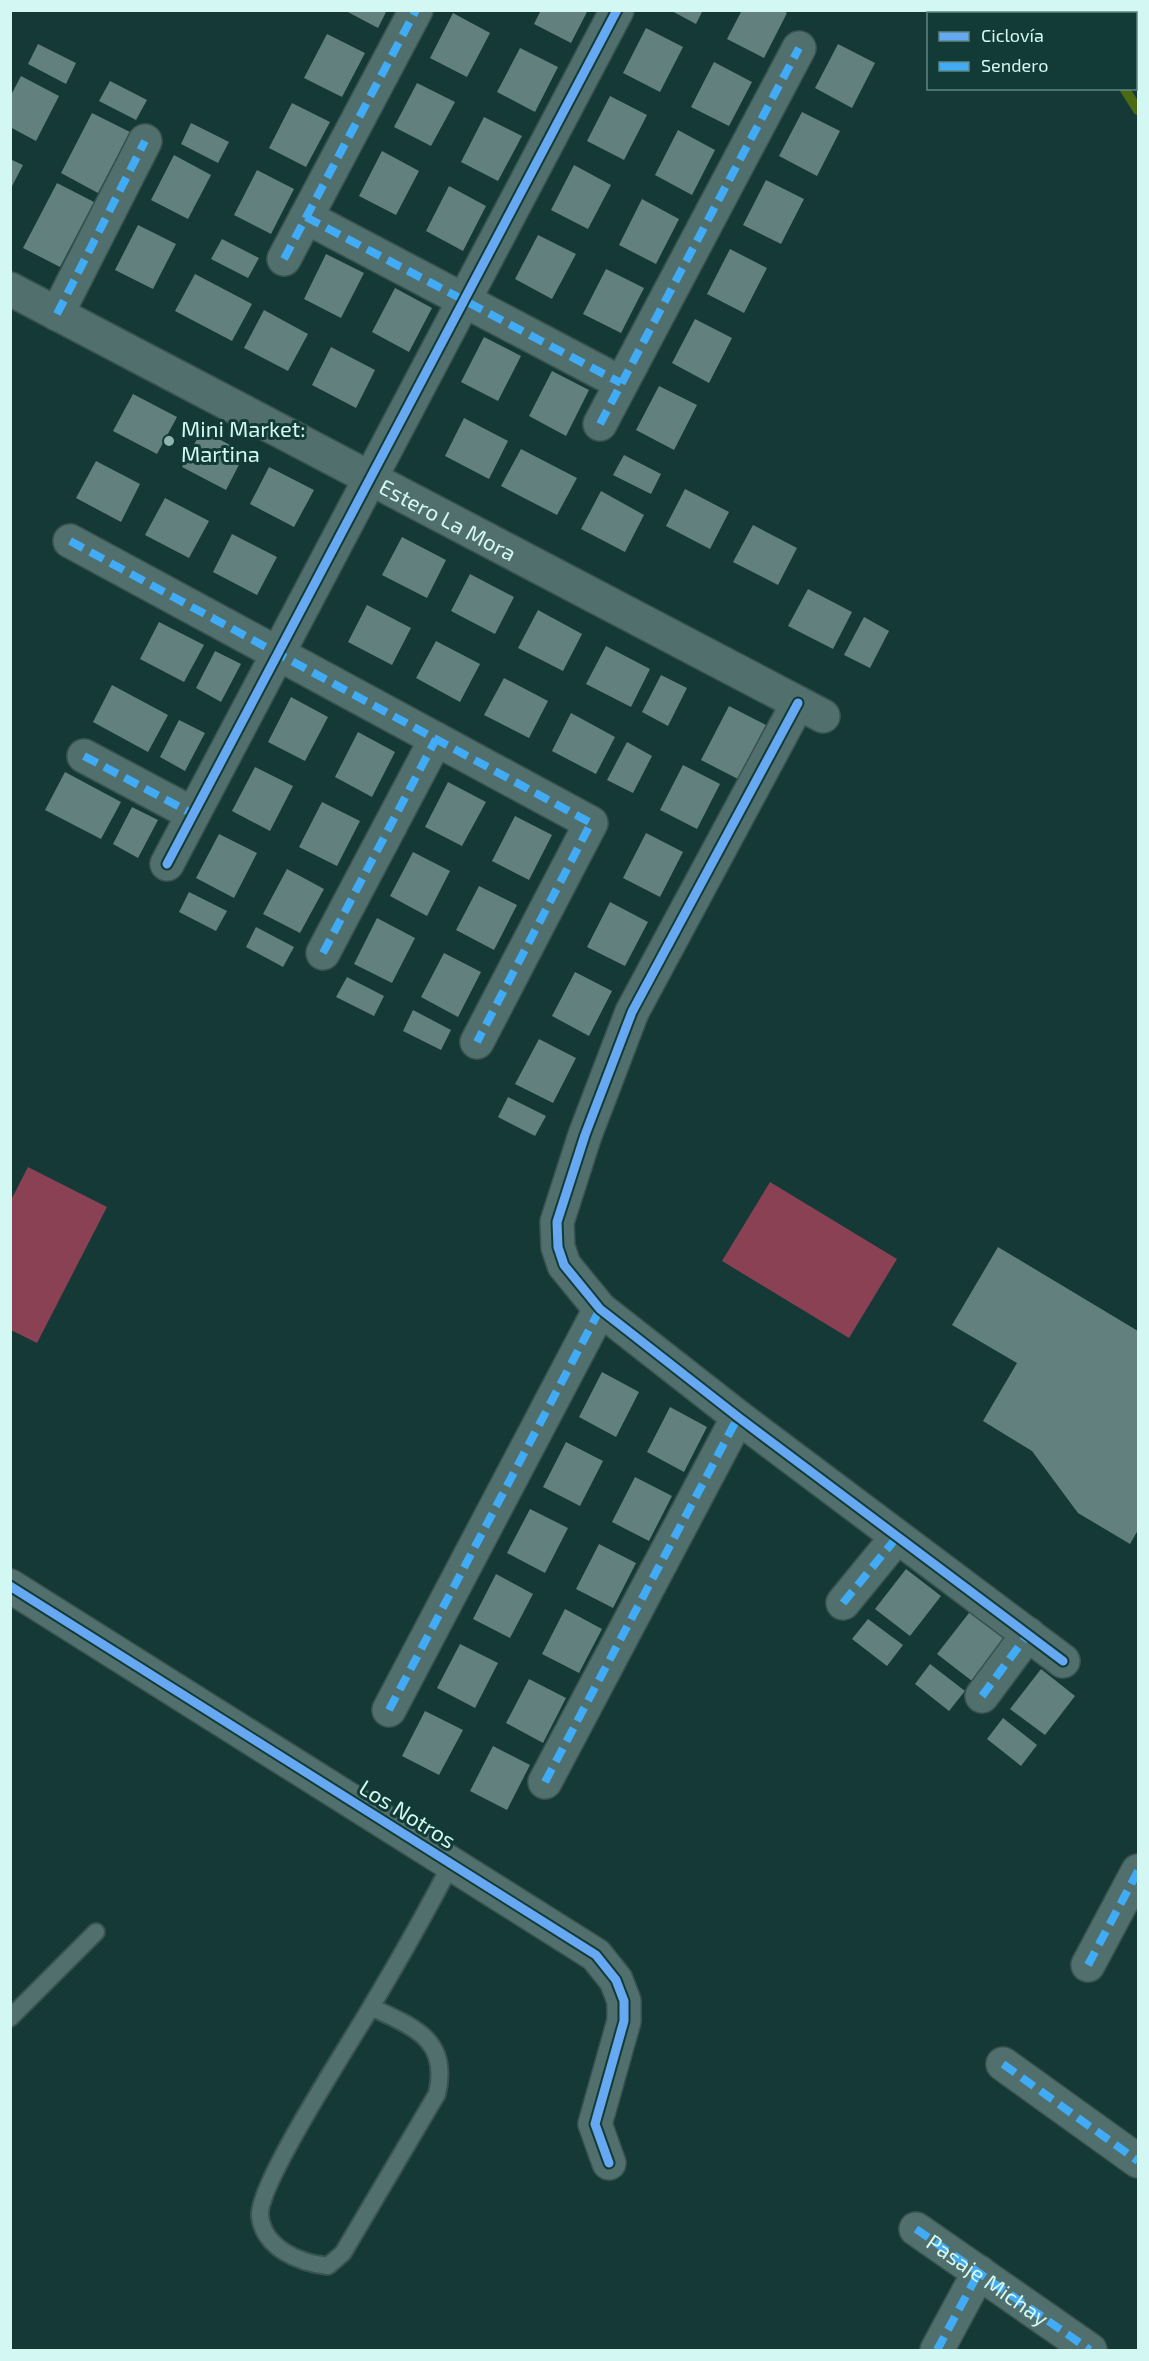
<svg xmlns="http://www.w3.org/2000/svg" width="1149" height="2361" viewBox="0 0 1149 2361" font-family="'Exo 2',sans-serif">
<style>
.green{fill:#894153}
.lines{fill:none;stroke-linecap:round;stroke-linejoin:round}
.stream{stroke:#4c6a13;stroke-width:10}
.building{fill:#61807e}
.service-casing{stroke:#385351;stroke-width:20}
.minor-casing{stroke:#385351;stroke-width:36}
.service{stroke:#516f6c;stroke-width:16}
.minor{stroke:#516f6c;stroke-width:33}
.quiet{stroke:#42abf6;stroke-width:8;stroke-dasharray:15 8;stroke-linecap:butt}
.cycleway-casing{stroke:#123b38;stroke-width:13}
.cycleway{stroke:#66a8f1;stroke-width:9}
.poi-dot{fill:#90b5b1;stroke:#123b38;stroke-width:2}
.labels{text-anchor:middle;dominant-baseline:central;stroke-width:6;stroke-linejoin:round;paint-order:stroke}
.poi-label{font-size:22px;fill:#d3f8f3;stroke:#123b38;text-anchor:start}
.street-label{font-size:22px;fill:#d3f8f3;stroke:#123b38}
</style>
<rect width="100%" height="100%" fill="#143936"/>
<!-- green -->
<g class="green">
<polygon points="28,1167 107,1207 37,1343 11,1330 11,1200"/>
<polygon points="770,1182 897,1259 849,1338 722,1261"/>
</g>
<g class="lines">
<!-- stream -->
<g class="stream">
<polyline points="1064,10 1067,14"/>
<polyline points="1124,88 1138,110"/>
</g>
</g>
<!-- building -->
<g class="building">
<polygon points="344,10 387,10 378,28"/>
<polygon points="541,10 588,10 571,43 534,24"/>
<polygon points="670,10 703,10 696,24"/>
<polygon points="742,10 781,10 787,13 764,58 727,39"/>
<polygon points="453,13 490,33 467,77 430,58"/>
<polygon points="646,28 683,47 660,92 623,73"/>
<polygon points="327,34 365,53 342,97 304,78"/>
<polygon points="38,44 76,63 66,84 28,64"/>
<polygon points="838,44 875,63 852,108 815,88"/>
<polygon points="520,48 558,67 535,112 497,92"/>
<polygon points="714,62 752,82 729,126 691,107"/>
<polygon points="21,76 59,96 36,141 10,127 10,97"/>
<polygon points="110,81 147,100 136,120 99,101"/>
<polygon points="417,83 455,102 431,146 394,127"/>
<polygon points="610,96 647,115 624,160 587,141"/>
<polygon points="292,103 330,122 306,167 269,148"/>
<polygon points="802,112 840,131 817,176 779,156"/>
<polygon points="92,113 130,132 98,193 61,173"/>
<polygon points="484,117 522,136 498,181 461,162"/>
<polygon points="191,123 229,142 218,163 181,144"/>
<polygon points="678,130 715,150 692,195 655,175"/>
<polygon points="382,151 419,171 396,215 359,196"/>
<polygon points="174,155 211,175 188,219 151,200"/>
<polygon points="10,159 23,165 10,190"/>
<polygon points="574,165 611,185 588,229 551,210"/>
<polygon points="257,170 294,189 271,234 234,215"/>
<polygon points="766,180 804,199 781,244 743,225"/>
<polygon points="57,183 94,202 60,267 23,248"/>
<polygon points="449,186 486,206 463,251 426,231"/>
<polygon points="642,199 679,219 656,264 619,245"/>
<polygon points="138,225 176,244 153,289 115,270"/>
<polygon points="538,235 576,254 552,299 515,279"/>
<polygon points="222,239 259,258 248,278 211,259"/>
<polygon points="730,249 767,268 744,313 707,294"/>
<polygon points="326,254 364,273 341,318 304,299"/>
<polygon points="606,269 644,288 621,333 583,314"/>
<polygon points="195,274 252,304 232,341 175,311"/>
<polygon points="395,288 432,308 409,352 372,332"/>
<polygon points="264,310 308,334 288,371 244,348"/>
<polygon points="695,319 732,338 709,383 672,363"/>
<polygon points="484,337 521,356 498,401 461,382"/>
<polygon points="331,347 375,370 356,408 312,385"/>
<polygon points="552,371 589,390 566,436 529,416"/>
<polygon points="659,386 697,405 674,450 636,430"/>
<polygon points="133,394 177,417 157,454 113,431"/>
<polygon points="464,418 508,441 489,479 445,456"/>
<polygon points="202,430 245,453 226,490 182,467"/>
<polygon points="521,449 577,478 557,515 501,486"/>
<polygon points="624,455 661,474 651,494 613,475"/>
<polygon points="96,461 140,484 121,522 76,498"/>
<polygon points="269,467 314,490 294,527 250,504"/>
<polygon points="685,489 729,512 710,549 666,526"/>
<polygon points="601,491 644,515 625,552 581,529"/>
<polygon points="165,498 209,521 189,558 145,535"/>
<polygon points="753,525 797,548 778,585 733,562"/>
<polygon points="232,534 277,557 257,595 213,572"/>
<polygon points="402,537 446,560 427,598 382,575"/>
<polygon points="470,574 514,597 495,634 451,611"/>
<polygon points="808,589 852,612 833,649 788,626"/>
<polygon points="367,605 411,628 392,665 348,642"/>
<polygon points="538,610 582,634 563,671 518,648"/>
<polygon points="864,617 889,631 870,668 844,655"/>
<polygon points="159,622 204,645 184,682 140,659"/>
<polygon points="436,641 480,664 460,702 416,678"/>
<polygon points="606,646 650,669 631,707 586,684"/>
<polygon points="215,651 241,664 221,702 196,688"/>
<polygon points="661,675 687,688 668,726 642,712"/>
<polygon points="504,678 548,701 529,738 484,715"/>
<polygon points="112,685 168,715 148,752 93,722"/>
<polygon points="291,697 328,717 305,761 268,742"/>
<polygon points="729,706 766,725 738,779 701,760"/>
<polygon points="571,713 615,737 596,774 552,751"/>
<polygon points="179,720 205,733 185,771 160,757"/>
<polygon points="358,732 395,752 372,797 335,777"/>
<polygon points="627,742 652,756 633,793 607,780"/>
<polygon points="683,765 720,784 697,829 660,810"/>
<polygon points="255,767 293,786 270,831 232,811"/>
<polygon points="65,772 121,802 101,839 45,810"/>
<polygon points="448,782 486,802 462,846 425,827"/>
<polygon points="322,802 360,821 337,866 299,847"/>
<polygon points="132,807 158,820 138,858 113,844"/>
<polygon points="515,816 552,835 529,880 492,861"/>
<polygon points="646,833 683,852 660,897 623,878"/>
<polygon points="219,834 257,853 234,898 196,878"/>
<polygon points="413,852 450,871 427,916 390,896"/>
<polygon points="287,869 324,889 300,933 263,914"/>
<polygon points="479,886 517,905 494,950 456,930"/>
<polygon points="189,892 227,911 216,931 179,912"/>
<polygon points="610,902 648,922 625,966 587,947"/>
<polygon points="377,918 415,938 392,983 354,964"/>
<polygon points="256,927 294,947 283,967 246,947"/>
<polygon points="444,953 481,972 458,1017 421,997"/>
<polygon points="575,972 612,991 589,1036 552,1016"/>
<polygon points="347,977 384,996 374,1016 336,997"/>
<polygon points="413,1010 451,1030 441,1050 403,1031"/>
<polygon points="539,1039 576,1058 553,1103 515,1084"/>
<polygon points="508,1097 546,1116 535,1136 498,1117"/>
<polygon points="998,1247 1138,1331 1138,1530 1130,1544 1078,1513 1032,1451 983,1421 1017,1363 952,1325"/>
<polygon points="602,1372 639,1392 616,1437 579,1417"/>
<polygon points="670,1407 707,1427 684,1472 647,1452"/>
<polygon points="566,1442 603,1461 580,1506 543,1487"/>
<polygon points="635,1477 672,1496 649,1541 612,1522"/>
<polygon points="530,1509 568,1528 545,1573 507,1553"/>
<polygon points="599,1544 636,1563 613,1608 576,1589"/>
<polygon points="906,1569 941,1596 910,1636 875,1609"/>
<polygon points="496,1574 533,1594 510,1638 473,1619"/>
<polygon points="976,1604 1011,1631 972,1681 937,1654"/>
<polygon points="565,1609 602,1629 579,1673 542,1654"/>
<polygon points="868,1619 903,1645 887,1666 852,1639"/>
<polygon points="460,1644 498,1663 475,1708 437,1688"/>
<polygon points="930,1664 965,1691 949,1711 915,1684"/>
<polygon points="1041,1669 1075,1696 1045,1735 1010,1709"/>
<polygon points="529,1679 566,1698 543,1743 506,1723"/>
<polygon points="425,1711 463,1730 439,1775 402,1756"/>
<polygon points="1003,1718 1037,1745 1021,1766 987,1739"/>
<polygon points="493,1746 530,1765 507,1810 470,1791"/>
</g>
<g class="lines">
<defs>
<g id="service">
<path d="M371,2007C413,2027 450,2039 437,2094L343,2253L328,2266C300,2263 264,2249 260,2216C257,2185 351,2042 371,2007C399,1960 426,1913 451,1864"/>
<polyline points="10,2018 96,1932"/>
</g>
<g id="minor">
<polyline points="306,217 621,383"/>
<polyline points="284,259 416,10"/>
<path id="s1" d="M10,289L823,716"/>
<polyline points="57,314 145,141"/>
<polyline points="600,424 799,48"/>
<polyline points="70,541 591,823 477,1042"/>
<polyline points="798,703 632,1012 585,1135 557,1222 558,1247 564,1265 600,1309 738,1417 1063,1661"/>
<polyline points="84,756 193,814"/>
<polyline points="167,864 617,10"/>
<polyline points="323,953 436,739"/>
<polyline points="10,1586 596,1955 616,1980 624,2001 624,2021 595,2124 609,2163"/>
<polyline points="843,1603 897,1537"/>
<polyline points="982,1696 1028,1634"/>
<polyline points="389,1710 600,1309"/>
<polyline points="545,1782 738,1417"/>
<polyline points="1088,1965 1138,1871"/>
<polyline points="1003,2064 1138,2161"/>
<path id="s2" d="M916,2229L1090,2350"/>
<polyline points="937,2350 979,2272"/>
</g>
</defs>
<!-- service casing -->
<use href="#service" class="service-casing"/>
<!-- minor casing -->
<use href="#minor" class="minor-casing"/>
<!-- service -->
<use href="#service" class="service"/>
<!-- minor -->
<use href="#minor" class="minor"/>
<!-- quiet -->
<g class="quiet">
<polyline points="306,217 621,383"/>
<polyline points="284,259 416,10"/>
<polyline points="57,314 145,141"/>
<polyline points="600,424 799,48"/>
<polyline points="70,541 591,823 477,1042"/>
<polyline points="84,756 193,814"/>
<polyline points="323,953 436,739"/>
<polyline points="843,1603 897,1537"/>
<polyline points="982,1696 1028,1634"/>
<polyline points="389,1710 600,1309"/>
<polyline points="545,1782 738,1417"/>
<polyline points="1088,1965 1138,1871"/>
<polyline points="1003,2064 1138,2161"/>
<polyline points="916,2229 1090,2350"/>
<polyline points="937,2350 979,2272"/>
</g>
<defs>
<g id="cycleway">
<polyline points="798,703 632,1012 585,1135 557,1222 558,1247 564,1265 600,1309 738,1417 1063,1661"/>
<polyline points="167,864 617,10"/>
<polyline points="10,1586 596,1955 616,1980 624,2001 624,2021 595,2124 609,2163"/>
</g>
</defs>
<!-- cycleway casing -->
<use href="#cycleway" class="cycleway-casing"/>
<!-- cycleway -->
<use href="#cycleway" class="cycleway"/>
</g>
<!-- markers -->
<circle class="poi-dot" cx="169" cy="441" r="6"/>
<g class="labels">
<!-- poi labels -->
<g class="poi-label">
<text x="181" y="428">Mini Market:<tspan x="181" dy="25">Martina</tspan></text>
</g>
<!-- street labels -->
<g class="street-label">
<text stroke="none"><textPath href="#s1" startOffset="495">Estero La Mora</textPath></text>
<text transform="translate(408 1813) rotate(32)">Los Notros</text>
<text stroke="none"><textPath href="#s2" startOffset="88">Pasaje Michay</textPath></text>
</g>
</g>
<!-- border -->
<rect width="1149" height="2361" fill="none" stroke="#d3f8f3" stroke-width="24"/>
<!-- legend -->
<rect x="927" y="12" width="210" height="78" fill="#123b38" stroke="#5f8783" stroke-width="1.5"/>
<rect x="939" y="32" width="30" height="9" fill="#66a8f1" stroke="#5f8783" stroke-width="1.5"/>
<text x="981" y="42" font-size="18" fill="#d3f8f3">Ciclovía</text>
<rect x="939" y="62" width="30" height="9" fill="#42abf6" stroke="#5f8783" stroke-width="1.5"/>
<text x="981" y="72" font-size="18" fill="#d3f8f3">Sendero</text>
</svg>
